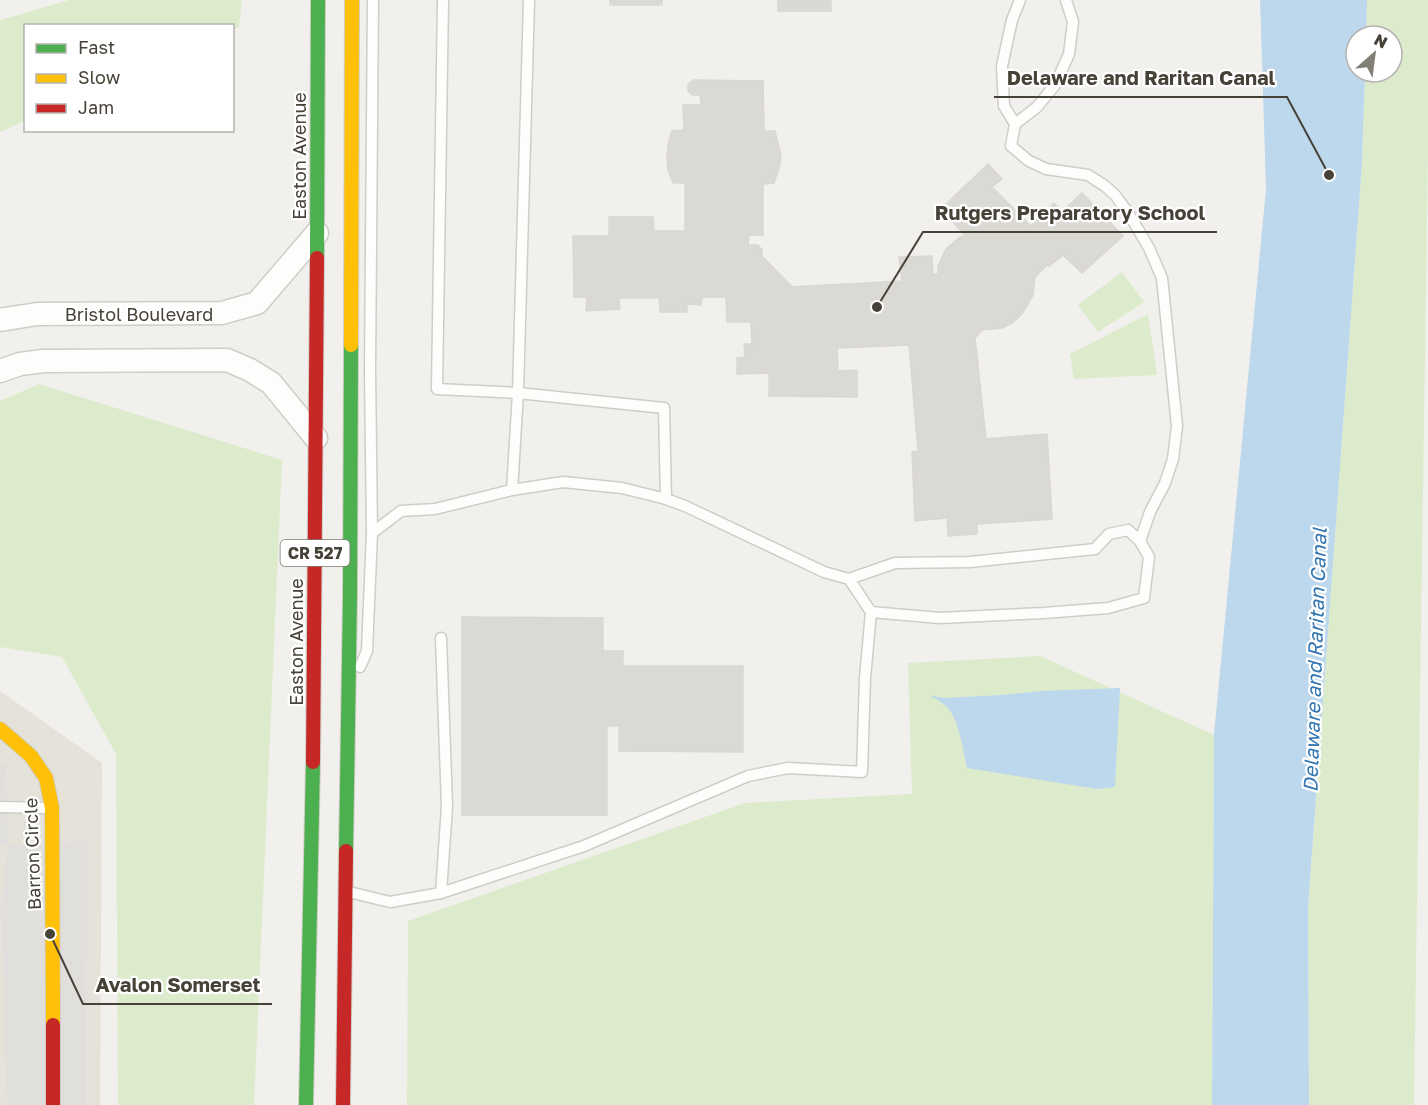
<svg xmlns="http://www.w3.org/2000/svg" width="1428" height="1105" viewBox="0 0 1428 1105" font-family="'Golos Text',sans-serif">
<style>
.residential{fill:#e5e2d9}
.green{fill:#ddebcd}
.parking{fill:#e0dfdb}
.water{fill:#bdd8ed}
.building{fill:#dbd9d4;stroke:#d9d7d2;stroke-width:1.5}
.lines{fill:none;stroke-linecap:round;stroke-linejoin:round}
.lane-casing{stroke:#cfcdc9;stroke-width:13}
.street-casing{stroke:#cfcdc9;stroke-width:25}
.fast-casing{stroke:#d0cdc3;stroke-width:16}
.slow-casing{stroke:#d0cdc3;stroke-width:16}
.jam-casing{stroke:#d0cdc3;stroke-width:16}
.lane{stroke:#fdfdfc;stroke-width:10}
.street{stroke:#fdfdfc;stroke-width:22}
.fast{stroke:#4caf50;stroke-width:14}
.slow{stroke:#ffc107;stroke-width:14}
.jam{stroke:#c62828;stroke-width:14}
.labels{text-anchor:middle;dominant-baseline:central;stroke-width:4.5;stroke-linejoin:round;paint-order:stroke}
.shield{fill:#fff;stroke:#7e7b73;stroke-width:1.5}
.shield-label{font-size:16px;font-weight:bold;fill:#474237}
.street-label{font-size:18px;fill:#474237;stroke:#fff}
.water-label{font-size:20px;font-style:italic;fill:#3376b1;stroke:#fff}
.leader{fill:none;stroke:#474237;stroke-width:2}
.callout-dot{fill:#474237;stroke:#fff;stroke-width:2}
.callout-label{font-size:20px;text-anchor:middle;font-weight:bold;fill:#474237;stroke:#fff;stroke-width:4.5;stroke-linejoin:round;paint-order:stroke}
</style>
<rect width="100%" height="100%" fill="#f1f0ec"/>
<!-- residential -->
<polygon class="residential" points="0,691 102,763 100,1105 0,1105"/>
<!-- green -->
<g class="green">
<polygon points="69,0 242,0 239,27 233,30 232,26 26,26 25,121 0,132 0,20"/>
<polygon points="1367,0 1428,0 1428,152 1414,1105 1309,1105 1308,908 1362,163 1365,72 1392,72 1392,36 1366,36"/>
<polygon points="1122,272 1144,302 1098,332 1078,305"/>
<polygon points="1148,314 1157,375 1074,379 1070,354"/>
<polygon points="39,384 282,460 254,1105 118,1105 116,754 62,657 0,647 0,401"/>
<polygon points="1040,656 1214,735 1212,1105 407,1105 408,921 745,803 912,794 908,663"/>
</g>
<!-- parking -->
<polygon class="parking" points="0,764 6,764 8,845 87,841 86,1105 7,1105 1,905 8,845 0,845"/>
<!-- water -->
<g class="water">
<polygon points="1260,0 1367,0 1366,36 1356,36 1356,72 1365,72 1362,163 1308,908 1309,1105 1212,1105 1214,735 1266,189"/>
<path d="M1120,688L1115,787L1097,789L967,768C963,750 959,717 945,705C940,701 934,698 929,695L944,698L1001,695L1042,691Z"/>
</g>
<!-- building -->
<g class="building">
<rect x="610" y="0" width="52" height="5"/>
<rect x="778" y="0" width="53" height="11"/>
<polygon points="694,80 763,81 764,131 775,131 781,156 779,168 774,183 763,184 763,235 749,235 748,245 758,245 762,250 762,256 792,287 902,281 899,257 932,256 933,274 938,274 938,266 946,249 959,238 965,235 941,209 988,164 1002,179 992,187 1031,226 1054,203 1062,212 1082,193 1123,236 1082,273 1063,255 1049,266 1047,265 1035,277 1033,295 1022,314 1012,323 1002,328 982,330 975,338 986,439 1047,434 1052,519 977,524 977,534 948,536 947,518 915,521 912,452 918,451 909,345 837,348 838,371 857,370 857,397 769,396 769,373 737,374 737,358 745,357 744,344 752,344 751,322 727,322 726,297 702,297 701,305 687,304 687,312 660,312 659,298 619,298 620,309 586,311 587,297 574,297 573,236 609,236 609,217 653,217 654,231 685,231 685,183 673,183 668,169 667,158 668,145 672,131 684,130 683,105 701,105 700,95 693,95 688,91 688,84"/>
<polygon points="462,617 603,618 603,651 623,651 623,666 743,666 743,752 619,751 619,726 607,726 607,815 462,815"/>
</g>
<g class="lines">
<defs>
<g id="lane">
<polyline points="443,0 437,389 518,393 664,408 666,499"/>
<polyline points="1020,0 1012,20 1002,66 1004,106 1015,124 1011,146 1029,161 1046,169 1088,175 1105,186 1115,195 1129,214 1149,248 1162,278 1177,426 1173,459 1165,483 1150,512 1140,541"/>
<polyline points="1015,124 1037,107 1055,85 1069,54 1073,22 1066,0"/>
<polyline points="512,490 518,393 529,0"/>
<polyline points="849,579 895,563 970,562 1095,549 1109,534 1128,530 1140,541 1149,557 1144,598 1108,608 1044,613 940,618 871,612"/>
<polyline points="441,638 447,806 441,893"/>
<polyline points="360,667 367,651 372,533 370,370 373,0"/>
<polyline points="0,807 48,808"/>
<polyline points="349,892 390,902 441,893 584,846 748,776 788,768 862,772 865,678 871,612 849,579 824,572 685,506 666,499 622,488 563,482 512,490 435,509 401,511 372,533"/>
</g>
<g id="street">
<polyline points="0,320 37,314 222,313 257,303 317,233"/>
<polyline points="0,371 20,364 43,361 227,360 250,370 271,383 316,438"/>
</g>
<g id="fast">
<polyline points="317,258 318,0"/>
<polyline points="346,851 350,596 351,345"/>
<polyline points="306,1105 313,762"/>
</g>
<g id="slow">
<polyline points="351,345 352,0"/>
<polyline points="0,729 31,756 46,778 52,808 53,1025"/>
</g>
<g id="jam">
<polyline points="313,762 317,258"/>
<polyline points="53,1025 53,1105"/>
<polyline points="343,1105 346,851"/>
</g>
</defs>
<!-- lane casing -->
<use href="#lane" class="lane-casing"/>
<!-- street casing -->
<use href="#street" class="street-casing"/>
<!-- fast casing -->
<use href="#fast" class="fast-casing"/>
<!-- slow casing -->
<use href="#slow" class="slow-casing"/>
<!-- jam casing -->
<use href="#jam" class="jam-casing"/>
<!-- lane -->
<use href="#lane" class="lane"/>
<!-- street -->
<use href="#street" class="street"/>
<!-- fast -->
<use href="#fast" class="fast"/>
<!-- slow -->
<use href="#slow" class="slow"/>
<!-- jam -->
<use href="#jam" class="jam"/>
</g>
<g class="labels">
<!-- shield labels -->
<rect class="shield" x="280.5" y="540" width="69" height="26" rx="4.5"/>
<g class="shield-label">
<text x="315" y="553">CR 527</text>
</g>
<!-- street labels -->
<g class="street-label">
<text transform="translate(299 156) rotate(-90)">Easton Avenue</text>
<text x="139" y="314">Bristol Boulevard</text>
<text transform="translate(296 642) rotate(-90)">Easton Avenue</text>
<text transform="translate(32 854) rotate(-92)">Barron Circle</text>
</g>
<!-- water labels -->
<g class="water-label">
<text transform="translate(1314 660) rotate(-88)">Delaware and Raritan Canal</text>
</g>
</g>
<!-- callouts -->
<path class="leader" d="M1329 175L1287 97H994M877 307L923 232H1217M50 934L83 1004H272"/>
<g class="callout-dot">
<circle cx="1329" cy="175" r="6"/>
<circle cx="877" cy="307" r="6"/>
<circle cx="50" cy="934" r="6"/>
</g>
<g class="callout-label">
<text x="1141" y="85">Delaware and Raritan Canal</text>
<text x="1070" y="220">Rutgers Preparatory School</text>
<text x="178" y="992">Avalon Somerset</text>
</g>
<!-- legend -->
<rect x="24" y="24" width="210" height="108" fill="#ffffff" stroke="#b5b3af" stroke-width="1.5"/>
<rect x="36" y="44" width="30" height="9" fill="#4caf50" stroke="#b5b3af" stroke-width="1.5"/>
<text x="78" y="54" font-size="18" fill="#474237">Fast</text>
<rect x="36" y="74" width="30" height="9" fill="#ffc107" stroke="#b5b3af" stroke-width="1.5"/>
<text x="78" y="84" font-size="18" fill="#474237">Slow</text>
<rect x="36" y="104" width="30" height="9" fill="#c62828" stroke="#b5b3af" stroke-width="1.5"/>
<text x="78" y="114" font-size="18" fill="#474237">Jam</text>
<!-- north arrow -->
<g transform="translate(1374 54) rotate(28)"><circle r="28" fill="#ffffff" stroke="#b5b3af" stroke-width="1.5"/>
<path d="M0-4.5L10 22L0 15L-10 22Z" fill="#827f76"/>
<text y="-9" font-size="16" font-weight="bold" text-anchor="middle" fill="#474237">N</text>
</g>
</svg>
